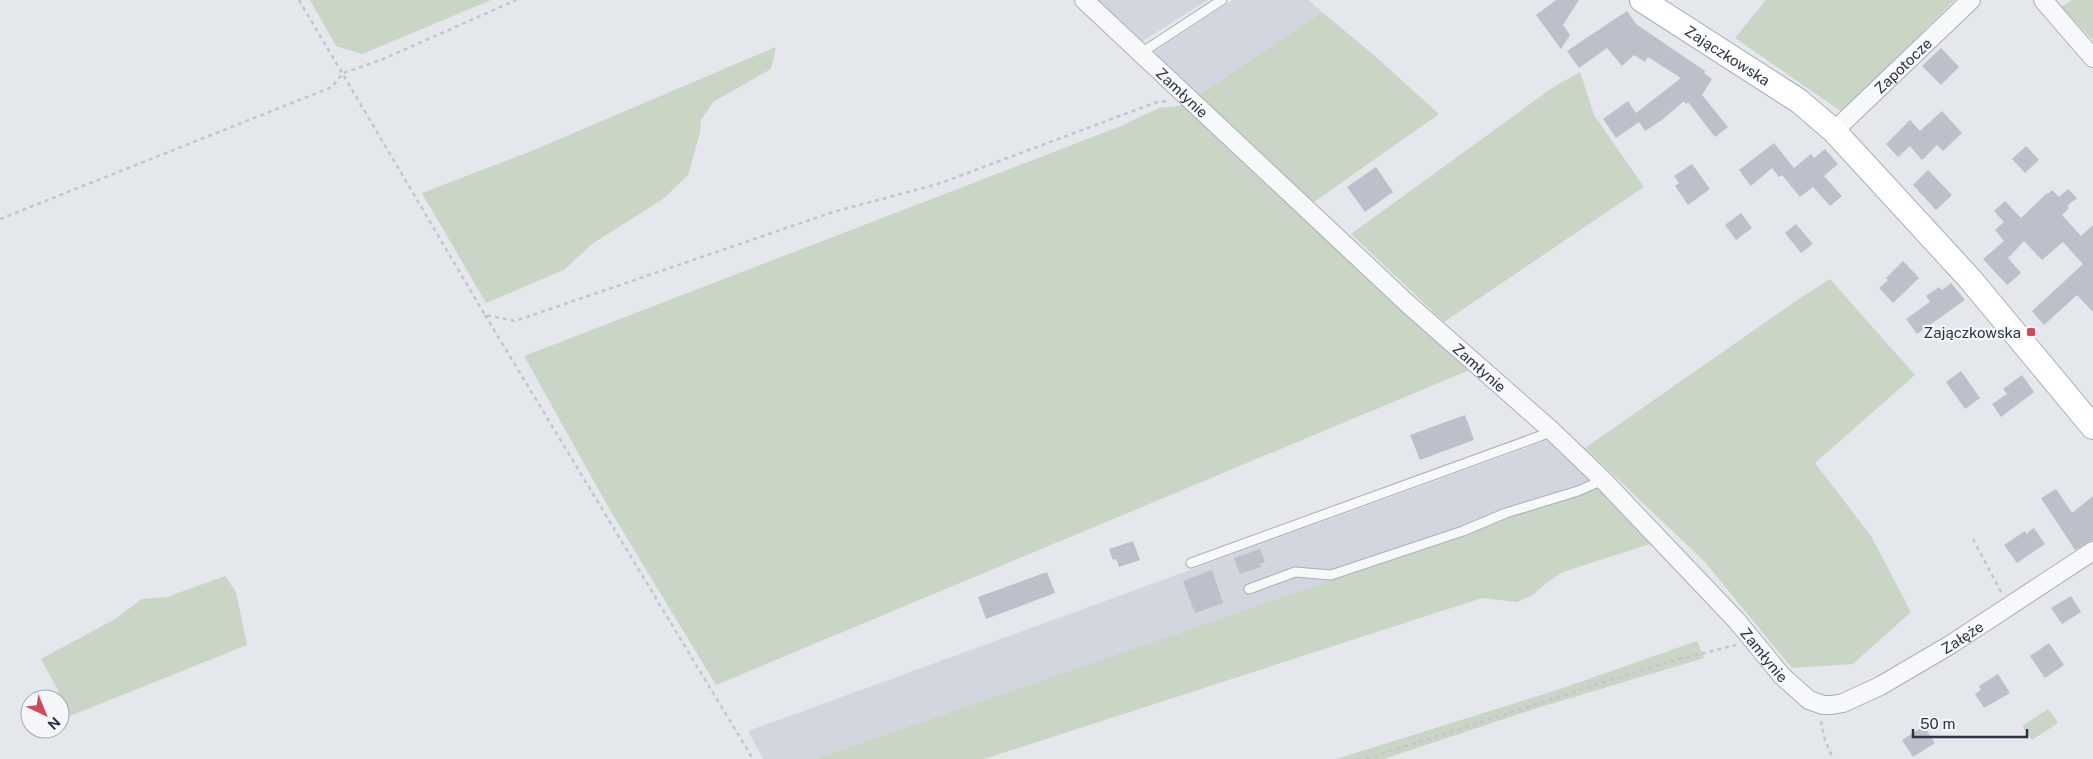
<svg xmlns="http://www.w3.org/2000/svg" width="2093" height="759" viewBox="0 0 2093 759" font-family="'Public Sans',sans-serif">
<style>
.built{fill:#d2d6de}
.green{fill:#c9d6c5}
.building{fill:#bbc0ca}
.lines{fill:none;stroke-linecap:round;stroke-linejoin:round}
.lane-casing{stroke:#a9aeb7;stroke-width:11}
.street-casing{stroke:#a9aeb7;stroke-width:20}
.secondary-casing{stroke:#a9aeb7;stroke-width:26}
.path{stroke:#c2c5cb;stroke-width:2.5;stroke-dasharray:4 4;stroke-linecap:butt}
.lane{stroke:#f7f8fa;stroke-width:9}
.street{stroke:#f7f8fa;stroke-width:18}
.secondary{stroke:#fff;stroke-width:24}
.poi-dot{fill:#d1495b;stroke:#f4f6f9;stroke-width:2}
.labels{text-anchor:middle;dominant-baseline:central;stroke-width:4.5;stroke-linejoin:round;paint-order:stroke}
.street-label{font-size:15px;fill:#2b3445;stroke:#f4f6f9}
.poi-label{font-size:15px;fill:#2b3445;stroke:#f4f6f9;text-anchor:end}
</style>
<rect width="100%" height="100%" fill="#e4e7ec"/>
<!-- built -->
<g class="built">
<polygon points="1095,0 1208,0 1141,42"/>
<polygon points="1233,0 1308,0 1322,12 1198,95 1152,53"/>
<polygon points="1550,439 1602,486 815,759 763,759 748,731"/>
</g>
<!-- green -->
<g class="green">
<polygon points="310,0 491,0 362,54 336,46"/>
<polygon points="1766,0 1955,0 1842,112 1735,38"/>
<polygon points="2072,0 2093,0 2093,40 2061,7"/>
<polygon points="1322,12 1376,57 1439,114 1314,202 1198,95"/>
<polygon points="776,47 771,69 713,102 701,120 700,133 688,175 663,199 592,244 564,270 486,303 422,193 529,152"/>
<polygon points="1580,72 1594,115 1644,187 1444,322 1351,234 1552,88"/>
<polygon points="1186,105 1472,369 716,685 610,510 524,356 1121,126 1159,108"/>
<polygon points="1830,279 1915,375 1815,463 1871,536 1911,612 1853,664 1792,668 1704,561 1585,448 1803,296"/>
<polygon points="1602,486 1653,543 1563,572 1545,584 1533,595 1517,602 1482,598 984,759 815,759"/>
<polygon points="225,576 236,592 247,645 60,720 60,699 56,699 58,690 41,659 115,619 142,599 167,597"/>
<polygon points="1697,641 1704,658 1534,709 1384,759 1336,759 1560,689"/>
<polygon points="2048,709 2058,723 2032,740 2022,726"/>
</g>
<!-- building -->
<g class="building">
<polygon points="1556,0 1579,0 1563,25 1570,35 1561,49 1536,15"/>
<polygon points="1627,11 1636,24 1705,71 1704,73 1712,79 1702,95 1728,127 1715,137 1688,102 1686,104 1684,101 1662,120 1645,131 1639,122 1616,138 1603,119 1628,101 1636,113 1681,78 1648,57 1645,62 1634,55 1622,66 1607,48 1579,68 1567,51"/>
<polygon points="1941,48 1959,67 1941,85 1922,66"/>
<polygon points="1942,111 1962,133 1943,151 1937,145 1922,160 1910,146 1898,157 1886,144 1910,120 1920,131"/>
<polygon points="1774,143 1794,168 1811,154 1814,158 1825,149 1838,164 1824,176 1842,196 1830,206 1813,187 1800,197 1782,175 1779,177 1772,168 1751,186 1739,170"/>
<polygon points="2026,146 2039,160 2025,173 2012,159"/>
<polygon points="1692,164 1710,189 1688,205 1675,186 1679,183 1674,176"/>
<polygon points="1376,167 1393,192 1365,212 1347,187"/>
<polygon points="1928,170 1952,195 1936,210 1913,185"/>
<polygon points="2068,189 2077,198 2067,206 2069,208 2062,215 2081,236 2093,225 2093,312 2077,295 2044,325 2032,311 2083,264 2063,242 2042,260 2024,241 2008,258 2021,273 2007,285 1983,259 2004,241 1995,230 2004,222 1994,211 2005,201 2021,218 2047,193 2048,194 2052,190 2059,197"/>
<polygon points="1741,213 1752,228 1736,240 1725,225"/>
<polygon points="1796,224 1813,244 1801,253 1785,233"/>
<polygon points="1903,261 1919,278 1893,303 1879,288 1888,280 1886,278"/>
<polygon points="1951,283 1965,300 1917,334 1906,319 1930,302 1926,296 1939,287 1942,290"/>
<polygon points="1961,371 1980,398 1965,409 1946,382"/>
<polygon points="2022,375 2034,392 2001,417 1992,404 2007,394 2003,389"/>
<polygon points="1465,415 1474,440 1420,460 1410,435"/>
<polygon points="2056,489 2072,513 2093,496 2093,540 2075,550 2041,498"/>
<polygon points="2034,528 2045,544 2017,563 2004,545 2025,531 2026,534"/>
<polygon points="1133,541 1140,560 1119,567 1116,559 1113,560 1109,549"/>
<polygon points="1260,549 1265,562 1260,564 1261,567 1240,574 1234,558"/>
<polygon points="1212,570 1223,603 1195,613 1183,581"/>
<polygon points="1047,572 1055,593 986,619 978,597"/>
<polygon points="2071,596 2081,612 2062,624 2051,608"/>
<polygon points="2049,643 2064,665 2045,678 2030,656"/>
<polygon points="1998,674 2010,693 1984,708 1975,694 1981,690 1979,686"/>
<polygon points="1924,726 1935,743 1913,757 1902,740"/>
</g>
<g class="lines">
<defs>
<g id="lane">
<polyline points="1141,53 1222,0"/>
<polyline points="1191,563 1543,435 1551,430"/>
<polyline points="1249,589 1295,572 1331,575 1463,531 1506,513 1578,491 1603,480"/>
</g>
<g id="street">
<path id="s1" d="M1084,0L1408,304L1551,430L1603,480L1737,621L1782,676L1809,700L1823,705H1832L1843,703L1880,686L1950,645L2093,551"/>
<polyline points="2043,0 2093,58"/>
<path id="s2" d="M1834,131L1971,0"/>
</g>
<g id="secondary">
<path id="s3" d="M1642,0L1799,101L1834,131L1970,279L2093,427"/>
</g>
</defs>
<!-- lane casing -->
<use href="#lane" class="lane-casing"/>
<!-- street casing -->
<use href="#street" class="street-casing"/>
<!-- secondary casing -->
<use href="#secondary" class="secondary-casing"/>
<!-- path -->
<g class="path">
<polyline points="299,0 485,315 515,321 833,212 938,184 1157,102 1168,101"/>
<polyline points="0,219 332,87 343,73 381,60 516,0"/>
<polyline points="485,315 753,759"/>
<polyline points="1973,539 2001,592"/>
<polyline points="1821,721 1824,737 1833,759"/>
<polyline points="1366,759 1661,664 1736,645"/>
</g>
<!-- lane -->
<use href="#lane" class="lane"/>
<!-- street -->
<use href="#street" class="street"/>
<!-- secondary -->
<use href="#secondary" class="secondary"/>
</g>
<!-- markers -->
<rect class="poi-dot" x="2026" y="327" width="10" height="10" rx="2.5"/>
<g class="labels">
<!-- street labels -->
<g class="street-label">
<text stroke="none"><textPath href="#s3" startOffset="102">Zajączkowska</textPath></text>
<text stroke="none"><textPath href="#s2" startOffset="95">Zapotocze</textPath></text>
<text stroke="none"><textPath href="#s1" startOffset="135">Zamłynie</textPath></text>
<text stroke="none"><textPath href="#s1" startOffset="540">Zamłynie</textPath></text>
<text stroke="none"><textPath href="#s1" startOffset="1180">Załęże</textPath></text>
<text stroke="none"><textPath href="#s1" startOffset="945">Zamłynie</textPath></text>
</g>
<!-- poi labels -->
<g class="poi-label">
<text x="2021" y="332">Zajączkowska</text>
</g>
</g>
<!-- north arrow -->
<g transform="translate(45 714) rotate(136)"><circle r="24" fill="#f4f6f9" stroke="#a4a8b1"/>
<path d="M0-4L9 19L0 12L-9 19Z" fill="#d1495b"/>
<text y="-8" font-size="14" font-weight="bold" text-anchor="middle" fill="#2b3445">N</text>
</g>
<!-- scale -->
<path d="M1913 729v8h114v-8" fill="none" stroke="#2b3445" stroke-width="2.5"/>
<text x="1920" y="729" font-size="15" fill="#2b3445" stroke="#f4f6f9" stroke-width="4" paint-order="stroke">50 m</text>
</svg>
